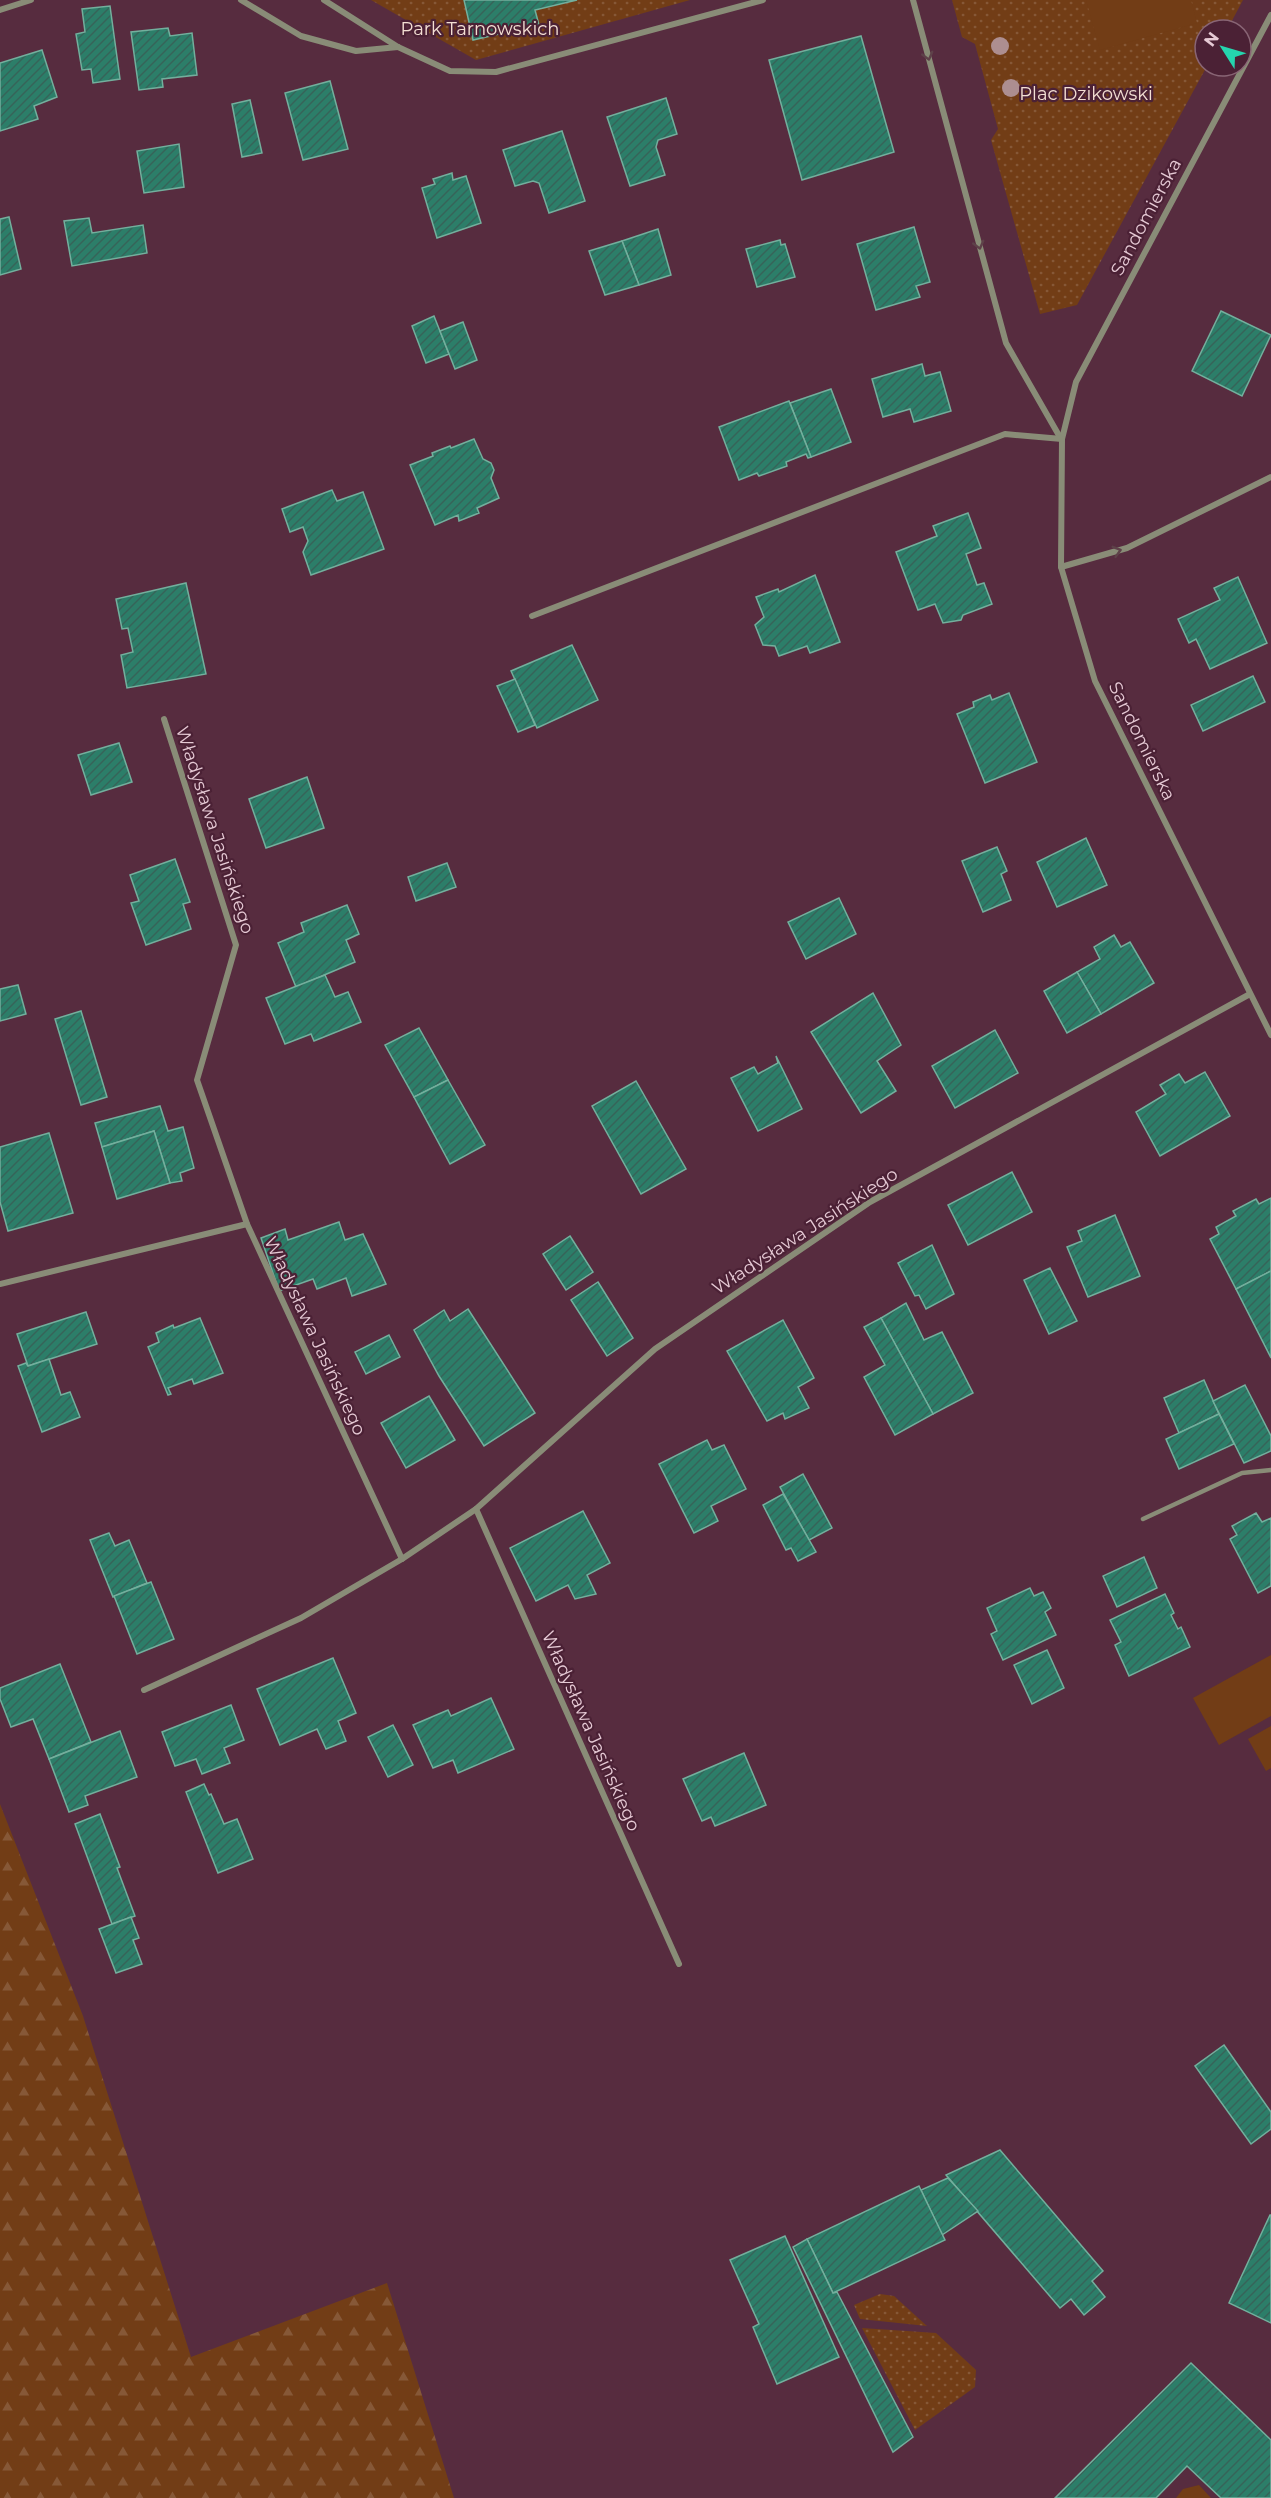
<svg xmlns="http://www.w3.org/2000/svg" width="1271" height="2498" viewBox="0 0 1271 2498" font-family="Montserrat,sans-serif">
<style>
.grass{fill:url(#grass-dots)}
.forest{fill:url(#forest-firs)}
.garden{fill:#723d16}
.building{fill:url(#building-hatch);stroke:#73af9d;stroke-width:1.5}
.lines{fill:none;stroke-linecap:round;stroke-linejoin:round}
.service{stroke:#898c77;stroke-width:4.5}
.minor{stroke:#898c77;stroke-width:6}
.tree{fill:#ad8e90}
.oneway{stroke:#5e4149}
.labels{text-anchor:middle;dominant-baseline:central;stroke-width:4.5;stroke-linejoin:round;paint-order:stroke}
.park-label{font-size:18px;fill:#f3dfd3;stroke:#4b2135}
.street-label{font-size:18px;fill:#e6cad5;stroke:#4b2135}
</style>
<defs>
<pattern id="grass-dots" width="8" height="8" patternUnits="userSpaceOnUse" patternTransform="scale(1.5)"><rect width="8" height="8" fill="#723d16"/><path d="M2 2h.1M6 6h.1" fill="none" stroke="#865837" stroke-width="1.8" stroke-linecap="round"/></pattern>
<pattern id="forest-firs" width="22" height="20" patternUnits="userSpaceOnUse" patternTransform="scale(1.5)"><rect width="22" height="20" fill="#723d16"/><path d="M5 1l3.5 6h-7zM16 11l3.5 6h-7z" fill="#865837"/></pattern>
<pattern id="building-hatch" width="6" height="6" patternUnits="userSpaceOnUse" patternTransform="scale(1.5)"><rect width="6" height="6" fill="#2c7e69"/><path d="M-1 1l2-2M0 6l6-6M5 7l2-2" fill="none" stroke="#366459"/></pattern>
</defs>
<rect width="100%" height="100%" fill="#572c3f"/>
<!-- grass -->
<g class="grass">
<polygon points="371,0 690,0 476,60"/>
<polygon points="952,0 1243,0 1227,30 1205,30 1205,66 1207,66 1077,305 1040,314 991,140 998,129 975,44 962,37"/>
<polygon points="880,2294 894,2296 927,2326 860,2319 854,2305"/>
<polygon points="862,2328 936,2333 976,2370 975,2387 915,2430"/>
</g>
<!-- forest -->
<polygon class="forest" points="0,1804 83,2016 191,2357 387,2283 454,2498 0,2498"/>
<!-- garden -->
<g class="garden">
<polygon points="1086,0 1191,0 1197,23 1100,50"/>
<polygon points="1271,1655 1271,1716 1219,1745 1193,1698"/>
<polygon points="1271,1726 1271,1768 1266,1771 1248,1739"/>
<polygon points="1199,2485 1211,2498 1176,2498 1183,2489"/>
</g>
<!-- building -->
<g class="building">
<polygon points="464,0 577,0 535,10 539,25 473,40"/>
<polygon points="110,6 120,79 93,83 91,69 82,70 76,34 85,32 82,9"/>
<polygon points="168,28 170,36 192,33 197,75 162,79 163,87 139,90 131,32"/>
<polygon points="861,36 894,152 802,180 769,60"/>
<polygon points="42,50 57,97 34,106 38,119 0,131 0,63"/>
<polygon points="330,81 348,149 303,160 285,93"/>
<polygon points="666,98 677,134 658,140 656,147 665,175 630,186 607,117"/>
<polygon points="250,100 262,153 242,157 232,104"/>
<polygon points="562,131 585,201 549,213 539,183 533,181 515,186 503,150"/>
<polygon points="179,144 184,187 144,193 137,151"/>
<polygon points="452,173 453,180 466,176 481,223 437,238 422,188 435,184 433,179"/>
<polygon points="9,217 21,269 0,275 0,219"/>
<polygon points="89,218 92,233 143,225 147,253 72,266 64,221"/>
<polygon points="914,227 930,282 916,286 920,297 876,310 857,244"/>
<polygon points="658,229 671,275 639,285 622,241"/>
<polygon points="780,240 781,245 785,244 795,277 757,287 746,249"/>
<polygon points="622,241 639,285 605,295 589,251"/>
<polygon points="1221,311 1271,335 1242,396 1192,371"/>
<polygon points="434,316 449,354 426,363 412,326"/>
<polygon points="463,322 477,360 455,369 440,331"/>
<polygon points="922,364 925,376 940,372 951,411 914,422 910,409 883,417 872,379"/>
<polygon points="831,389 851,442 811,457 790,403"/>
<polygon points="789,401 811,457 808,458 806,454 786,462 787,466 759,476 757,473 739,480 719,427"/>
<polygon points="474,439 483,459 491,463 494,470 491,478 499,498 477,508 479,513 459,521 458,515 435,525 410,465 433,456 432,453 450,446 451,448"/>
<polygon points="332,490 337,501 363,492 384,549 311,575 303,552 308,541 303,527 290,532 282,509"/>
<polygon points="968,513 981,548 966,554 977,585 984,583 992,604 963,615 961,620 943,623 935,604 918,610 896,552 937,536 933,526"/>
<polygon points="815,575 840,642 810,653 807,646 779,656 775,646 763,645 755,625 764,617 756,597 778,589 779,592"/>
<polygon points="1238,577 1267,643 1210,669 1196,639 1189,643 1178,619 1220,600 1214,588"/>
<polygon points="186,583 206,674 127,688 121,655 133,652 128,628 122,629 116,599"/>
<polygon points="572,645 598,700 537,728 511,671"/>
<polygon points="1253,676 1265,702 1203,731 1191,705"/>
<polygon points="515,679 535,725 518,732 497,686"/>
<polygon points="1009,693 1037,762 985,783 957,714 974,707 973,702 990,695 992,700"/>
<polygon points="119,743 132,782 91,795 78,755"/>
<polygon points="307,777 324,828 266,848 249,799"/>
<polygon points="1086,838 1107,885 1057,907 1037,862"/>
<polygon points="997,847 1007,871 1001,874 1011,900 983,912 962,861"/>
<polygon points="175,859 190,902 183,904 191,929 146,945 131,903 139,901 130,875"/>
<polygon points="447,863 456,887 416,901 408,877"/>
<polygon points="839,898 856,934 806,959 788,922"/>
<polygon points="347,905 359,934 346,940 355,962 296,987 278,943 304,932 301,923"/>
<polygon points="1114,935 1121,947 1130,942 1154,983 1101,1014 1077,972 1100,959 1094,947"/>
<polygon points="1077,972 1101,1014 1067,1033 1044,991"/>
<polygon points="325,975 335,997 348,992 361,1022 314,1041 311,1034 285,1044 266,998"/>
<polygon points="18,985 26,1014 0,1021 0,989"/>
<polygon points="873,993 901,1045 877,1061 896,1091 861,1113 811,1032"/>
<polygon points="81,1011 107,1097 81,1105 55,1019"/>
<polygon points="419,1028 448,1080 414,1097 385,1045"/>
<polygon points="995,1030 1018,1073 955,1108 932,1066"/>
<polygon points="776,1056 802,1109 758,1131 731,1078 754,1067 758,1074 778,1063"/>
<polygon points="1205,1072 1230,1116 1160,1156 1136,1112 1166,1094 1160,1085 1179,1074 1185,1083"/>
<polygon points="448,1080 485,1145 450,1164 414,1097"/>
<polygon points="636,1081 686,1169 641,1194 592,1106"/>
<polygon points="160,1106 168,1131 183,1127 194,1168 180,1173 182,1181 170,1183 154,1131 102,1147 95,1123"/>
<polygon points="154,1131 170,1183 117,1199 102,1147"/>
<polygon points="49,1133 73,1213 8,1231 0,1202 0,1147"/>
<polygon points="1012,1172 1032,1212 968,1245 948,1205"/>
<polygon points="1271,1198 1271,1271 1236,1289 1210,1239 1219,1234 1216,1227 1236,1216 1233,1211 1256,1199 1259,1204"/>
<polygon points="1115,1215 1140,1276 1088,1297 1067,1247 1082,1241 1078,1231"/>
<polygon points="339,1222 345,1240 363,1234 386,1284 352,1296 346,1278 317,1289 313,1279 279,1291 261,1238 285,1229 288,1240"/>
<polygon points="570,1236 593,1272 566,1290 543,1254"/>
<polygon points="932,1245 954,1294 926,1309 919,1295 915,1296 898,1263"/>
<polygon points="1050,1268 1077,1321 1049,1334 1024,1280"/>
<polygon points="1271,1271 1271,1358 1236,1289"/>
<polygon points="598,1282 633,1338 607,1356 571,1300"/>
<polygon points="906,1303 924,1340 942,1332 973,1393 933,1414 881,1318"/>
<polygon points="468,1309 535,1413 484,1446 439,1376 414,1330 444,1310 450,1321"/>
<polygon points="86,1312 97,1344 28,1366 17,1334"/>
<polygon points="200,1318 223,1373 194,1384 192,1379 168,1388 171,1394 168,1395 148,1347 159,1342 156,1333 173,1325 174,1328"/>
<polygon points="881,1318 933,1414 895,1435 864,1377 885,1365 864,1327"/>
<polygon points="783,1320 814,1378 798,1387 809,1408 785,1419 783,1413 767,1421 727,1351"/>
<polygon points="389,1335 400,1357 366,1374 355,1352"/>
<polygon points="49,1359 61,1395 70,1392 80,1417 42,1432 18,1366 26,1363 28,1366"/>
<polygon points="1204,1380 1219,1414 1179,1433 1164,1398"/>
<polygon points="1245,1385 1271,1436 1271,1451 1244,1463 1213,1401"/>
<polygon points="429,1396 455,1440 406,1468 381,1423"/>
<polygon points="1219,1414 1234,1444 1179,1469 1166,1439"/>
<polygon points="707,1440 712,1450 724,1445 746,1489 711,1506 718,1521 694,1533 659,1464"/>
<polygon points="803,1474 832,1528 809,1540 780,1487"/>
<polygon points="783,1494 816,1552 798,1561 791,1548 786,1550 763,1505"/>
<polygon points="583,1511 610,1563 587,1575 596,1594 575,1599 568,1585 536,1601 510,1548"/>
<polygon points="1256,1513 1262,1522 1271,1518 1271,1586 1258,1593 1230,1539 1237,1535 1232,1526"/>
<polygon points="109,1533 115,1546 129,1540 147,1583 113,1597 90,1540"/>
<polygon points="1144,1557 1157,1588 1117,1607 1103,1576"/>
<polygon points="151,1582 174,1639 137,1654 114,1596"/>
<polygon points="1030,1588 1034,1596 1043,1592 1051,1608 1045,1612 1056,1635 1003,1660 991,1634 997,1631 987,1608"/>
<polygon points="1165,1594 1174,1613 1171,1615 1178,1629 1181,1627 1190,1647 1129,1676 1115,1645 1121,1642 1110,1620"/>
<polygon points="1047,1650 1064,1688 1032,1704 1014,1665"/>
<polygon points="333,1658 356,1713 338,1721 346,1741 326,1749 317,1729 280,1745 257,1689"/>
<polygon points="60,1664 91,1742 49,1759 33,1719 11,1727 0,1699 0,1688"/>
<polygon points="491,1698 514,1749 458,1773 453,1760 433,1768 413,1725 448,1710 451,1716"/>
<polygon points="231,1705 244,1740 224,1748 230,1763 202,1774 196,1759 175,1766 162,1732"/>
<polygon points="393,1725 413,1765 388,1777 368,1737"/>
<polygon points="120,1731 137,1777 85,1796 88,1805 69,1812 49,1759"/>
<polygon points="744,1753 766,1805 715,1826 711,1817 702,1821 683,1779"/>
<polygon points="204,1784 209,1795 211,1794 224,1824 237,1819 253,1859 218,1873 186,1792"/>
<polygon points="100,1814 120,1867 117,1868 135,1916 112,1924 75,1824"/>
<polygon points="131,1917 139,1938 133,1940 142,1964 116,1973 99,1929"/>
<polygon points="1224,2045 1271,2112 1271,2129 1251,2144 1195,2066"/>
<polygon points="1000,2150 1103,2271 1092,2281 1105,2297 1084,2315 1071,2299 1060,2308 946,2175"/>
<polygon points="948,2178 978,2211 942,2235 921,2190"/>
<polygon points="919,2186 945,2240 833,2293 807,2239"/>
<polygon points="1270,2215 1271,2215 1271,2323 1229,2303"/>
<polygon points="785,2236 839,2357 777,2384 753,2327 759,2324 730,2260"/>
<polygon points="807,2239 833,2293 837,2292 913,2437 893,2452 793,2247"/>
<polygon points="1191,2363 1271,2440 1271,2498 1221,2498 1187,2466 1156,2498 1055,2498"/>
</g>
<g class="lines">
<!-- service -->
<polyline class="service" points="1143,1519 1242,1473 1271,1470"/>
<!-- minor -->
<g class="minor">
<polyline points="241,0 301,36 356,51 398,47"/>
<polyline points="324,0 398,47 450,71 496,72 763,0"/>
<polyline points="913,0 1006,343 1061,439"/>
<polyline points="0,10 31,0"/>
<polyline points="1271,15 1076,382 1062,439 1061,567 1095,681 1271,1035"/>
<polyline points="1061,567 1127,548 1271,477"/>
<polyline points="532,616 1005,434 1062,439"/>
<polyline points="164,719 236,945 197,1080 247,1224 402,1559"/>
<polyline points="0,1284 247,1224"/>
<polyline points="476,1509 679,1964"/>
<polyline points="144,1690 301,1618 402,1559 476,1509 655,1349 870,1202 1250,994"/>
</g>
</g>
<!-- trees -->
<g class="tree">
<circle cx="1000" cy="46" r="9"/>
<circle cx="1011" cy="88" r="9"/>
</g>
<!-- one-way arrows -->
<defs><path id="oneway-chevron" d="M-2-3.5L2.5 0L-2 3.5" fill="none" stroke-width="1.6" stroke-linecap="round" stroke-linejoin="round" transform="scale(1.5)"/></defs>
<g class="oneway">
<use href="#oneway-chevron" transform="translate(928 56) rotate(75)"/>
<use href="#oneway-chevron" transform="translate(979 245) rotate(75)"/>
<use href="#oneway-chevron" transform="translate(1117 551) rotate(-16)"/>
</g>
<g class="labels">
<!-- park labels -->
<g class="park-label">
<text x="480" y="29">Park Tarnowskich</text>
<text x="1086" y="94">Plac Dzikowski</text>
</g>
<!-- street labels -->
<g class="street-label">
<text transform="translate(1146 217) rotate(-62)">Sandomierska</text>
<text transform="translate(1142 741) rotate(64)">Sandomierska</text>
<text transform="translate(215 830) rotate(72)">Władysława Jasińskiego</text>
<text transform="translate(805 1231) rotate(-33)">Władysława Jasińskiego</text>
<text transform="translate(315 1336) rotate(65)">Władysława Jasińskiego</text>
<text transform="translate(591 1731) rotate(66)">Władysława Jasińskiego</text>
</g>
</g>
<!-- north arrow -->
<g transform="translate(1223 48) rotate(307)"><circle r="28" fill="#4b2135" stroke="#896575" stroke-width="1.5"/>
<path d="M0-4.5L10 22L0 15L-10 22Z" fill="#25d5ae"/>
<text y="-9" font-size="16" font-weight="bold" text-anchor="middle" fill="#e6cad5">N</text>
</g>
</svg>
